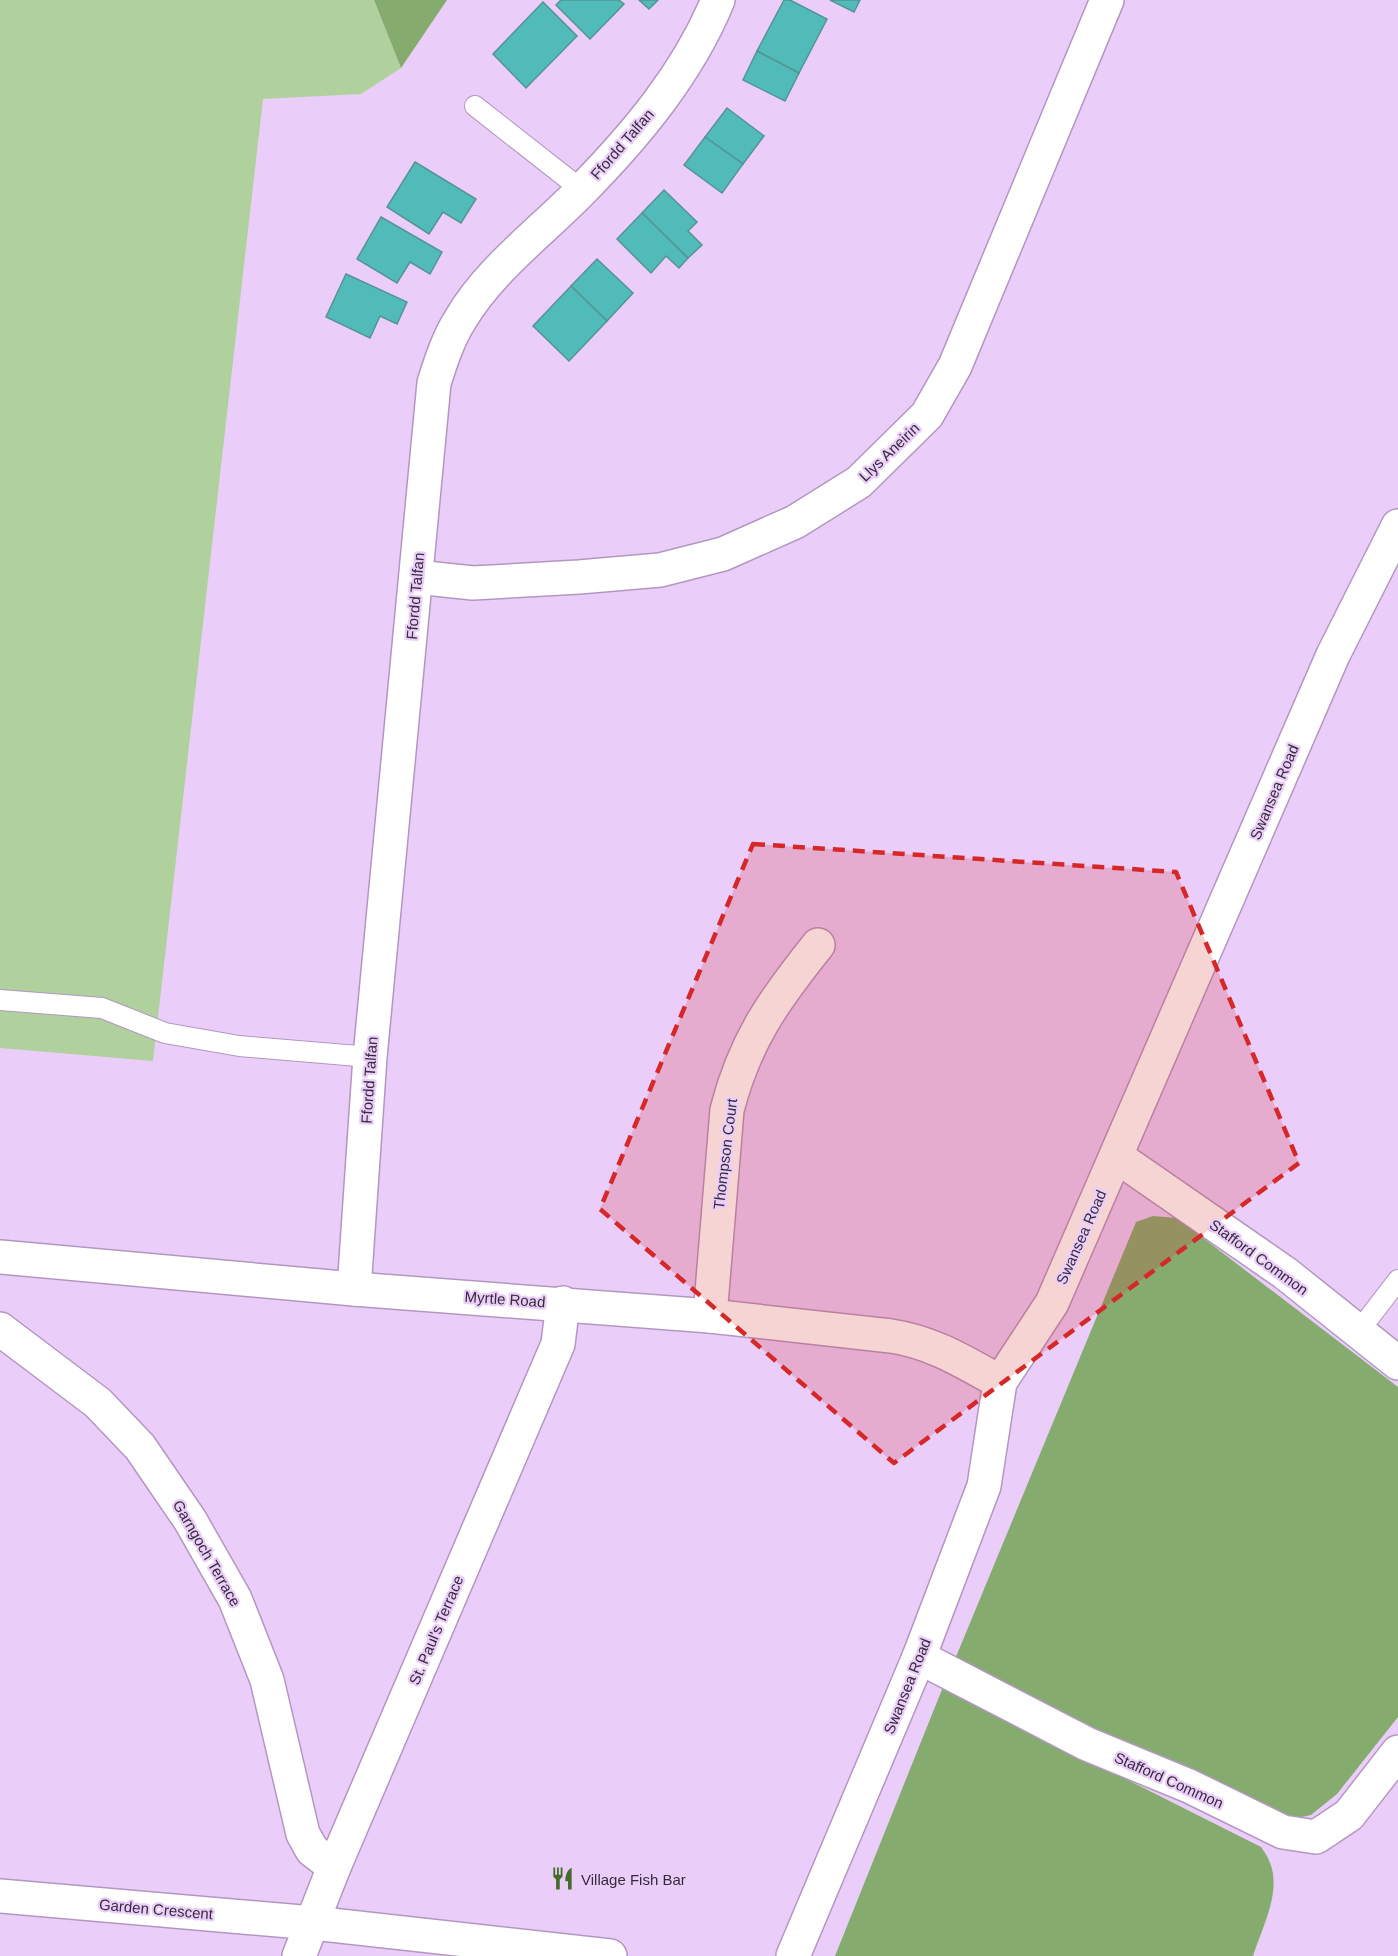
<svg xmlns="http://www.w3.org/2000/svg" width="1398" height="1956" viewBox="0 0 1398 1956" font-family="Arial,sans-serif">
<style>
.green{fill:#b0d19d}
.forest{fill:#85ac6e}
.building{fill:#51bbba;stroke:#559493;stroke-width:1.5}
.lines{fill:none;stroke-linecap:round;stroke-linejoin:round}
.lane-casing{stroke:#b397c0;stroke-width:22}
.street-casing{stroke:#b397c0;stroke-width:36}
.secondary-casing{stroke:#b397c0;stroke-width:36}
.lane{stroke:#fff;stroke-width:20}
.street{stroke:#fff;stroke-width:33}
.secondary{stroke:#fff;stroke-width:33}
.marked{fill:#d62828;fill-opacity:0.2;stroke:#d62828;stroke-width:4.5;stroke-dasharray:12 8;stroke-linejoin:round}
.labels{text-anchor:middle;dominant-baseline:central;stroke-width:4.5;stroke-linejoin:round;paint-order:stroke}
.street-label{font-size:15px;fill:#362b3b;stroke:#eacef9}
.poi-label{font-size:15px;fill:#362b3b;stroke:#eacef9;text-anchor:start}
</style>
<rect width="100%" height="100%" fill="#eacef9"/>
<!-- green -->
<polygon class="green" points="0,0 374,0 401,68 361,94 263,99 153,1061 0,1048"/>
<!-- forest -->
<g class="forest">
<polygon points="374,0 447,0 401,68"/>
<polygon points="1153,1216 1177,1218 1398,1387 1398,1717 1337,1794 1311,1815 1283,1821 953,1664 1136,1222"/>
<path d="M943,1687L1261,1847C1288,1881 1265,1919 1253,1956H835Z"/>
</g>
<!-- building -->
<g class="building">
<polygon points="561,0 619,0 624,4 590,39 556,5"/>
<polygon points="639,0 658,0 649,9"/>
<polygon points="784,0 790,0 827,19 799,73 757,51"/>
<polygon points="830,0 860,0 854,12"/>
<polygon points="543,2 577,36 526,88 493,54"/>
<polygon points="757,51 799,73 785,101 743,80"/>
<polygon points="727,108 764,136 743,164 705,137"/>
<polygon points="705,137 743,164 722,193 684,165"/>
<polygon points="415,162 476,199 461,223 443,212 429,234 387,207"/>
<polygon points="664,190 697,222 688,231 702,245 688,258 642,213"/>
<polygon points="642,213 688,258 679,268 666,256 651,273 617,239"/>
<polygon points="381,217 442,252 430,274 410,262 397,283 357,259"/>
<polygon points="597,259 633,293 607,321 571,286"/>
<polygon points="346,274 407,302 397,324 380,316 370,338 326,317"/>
<polygon points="571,286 607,321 569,361 533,326"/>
</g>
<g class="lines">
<defs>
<g id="lane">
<polyline points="475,106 582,190"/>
<polyline points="0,1000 102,1008 165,1033 239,1046 370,1057"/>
<polyline points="1358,1332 1398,1280"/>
</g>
<g id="street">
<polyline points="416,577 473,583 579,577 660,570 723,554 795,522 859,482 927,415 955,366 1107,0"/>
<polyline points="1116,1156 1285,1273 1398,1363"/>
<path d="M0,1257L354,1289L710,1316L891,1336C932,1342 964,1362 1000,1382"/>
<path d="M354,1289L370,1057L434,383C441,361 448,339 460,320C489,270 541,232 581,191C636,135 688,73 718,0"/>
<path d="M710,1316L727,1110C745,1040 774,1000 818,945"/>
<polyline points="0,1329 98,1403 140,1447 190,1520 235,1599 267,1680 303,1834 312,1850 334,1867"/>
<polyline points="919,1657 1087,1744 1189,1786 1283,1832 1316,1837 1349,1815 1398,1752"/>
<polyline points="0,1896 313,1923 610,1956"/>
<polyline points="299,1956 334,1867 558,1344 563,1303"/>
</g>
<polyline id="secondary" points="793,1956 919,1657 984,1486 1000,1382 1052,1303 1333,655 1398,526"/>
</defs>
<!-- lane casing -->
<use href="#lane" class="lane-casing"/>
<!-- street casing -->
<use href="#street" class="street-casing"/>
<!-- secondary casing -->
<use href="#secondary" class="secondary-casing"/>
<!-- lane -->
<use href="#lane" class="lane"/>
<!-- street -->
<use href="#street" class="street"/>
<!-- secondary -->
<use href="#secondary" class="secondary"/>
</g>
<!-- marked area -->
<path class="marked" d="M753,844L1176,872L1299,1163L894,1463L600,1209Z"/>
<!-- icons -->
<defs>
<symbol id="restaurant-bare" viewBox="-9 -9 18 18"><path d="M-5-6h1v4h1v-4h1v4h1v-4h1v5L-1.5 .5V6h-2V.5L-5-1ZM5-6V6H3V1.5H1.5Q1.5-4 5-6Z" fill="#456d29" stroke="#eacef9" stroke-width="2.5" paint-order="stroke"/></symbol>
</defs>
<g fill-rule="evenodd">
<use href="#restaurant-bare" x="546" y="1862" width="33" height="33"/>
</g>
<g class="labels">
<!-- street labels -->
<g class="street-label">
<text transform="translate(622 144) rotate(-49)">Ffordd Talfan</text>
<text transform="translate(889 452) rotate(-44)">Llys Aneirin</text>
<text transform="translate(415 596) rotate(-85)">Ffordd Talfan</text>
<text transform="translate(1274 792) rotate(-67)">Swansea Road</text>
<text transform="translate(369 1080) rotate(-86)">Ffordd Talfan</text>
<text transform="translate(725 1154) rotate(-83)">Thompson Court</text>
<text transform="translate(1081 1237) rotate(-66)">Swansea Road</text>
<text transform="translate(1259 1257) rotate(36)">Stafford Common</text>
<text transform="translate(505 1299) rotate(4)">Myrtle Road</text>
<text transform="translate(207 1553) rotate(60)">Garngoch Terrace</text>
<text transform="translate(436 1630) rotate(-67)">St. Paul's Terrace</text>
<text transform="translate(907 1686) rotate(-68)">Swansea Road</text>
<text transform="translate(1169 1780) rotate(24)">Stafford Common</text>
<text transform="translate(156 1909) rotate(5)">Garden Crescent</text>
</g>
<!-- poi labels -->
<g class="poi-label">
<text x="581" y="1879">Village Fish Bar</text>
</g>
</g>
</svg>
